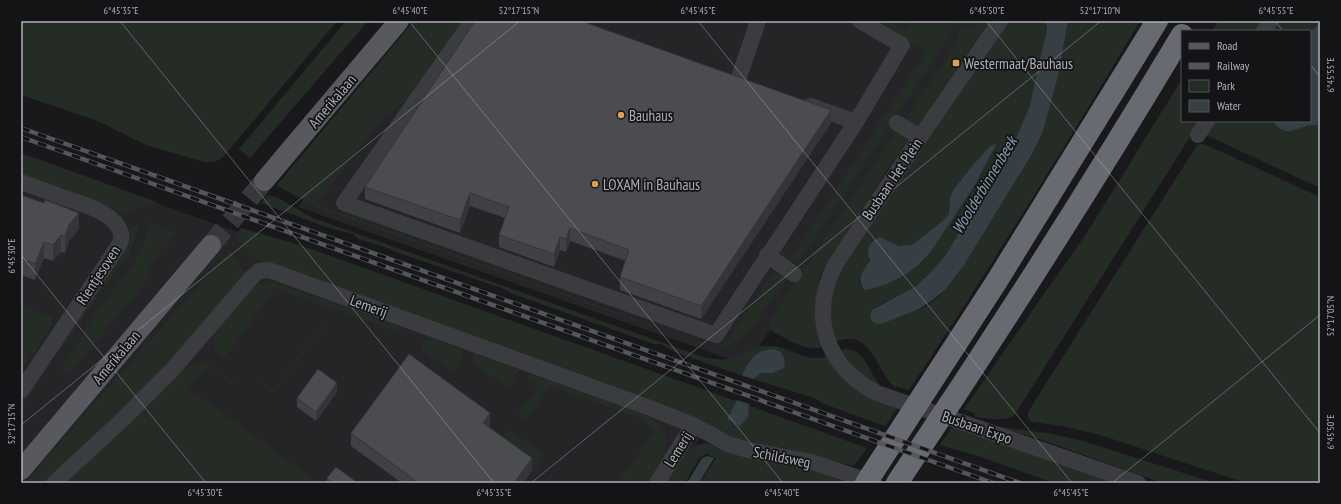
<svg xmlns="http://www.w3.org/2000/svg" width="1341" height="504" viewBox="0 0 1341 504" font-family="'PT Sans Narrow',sans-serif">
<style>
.built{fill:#252528}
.green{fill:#252c26;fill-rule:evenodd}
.water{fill:#353f44}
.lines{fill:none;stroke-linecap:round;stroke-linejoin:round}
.major-tunnel{stroke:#37383b;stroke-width:20;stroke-dasharray:20 10;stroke-linecap:butt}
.minor{stroke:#3a3c3f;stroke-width:16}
.major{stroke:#57595e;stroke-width:20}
.highway{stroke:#676a70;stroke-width:22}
.rail-casing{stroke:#54565a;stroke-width:4.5}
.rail{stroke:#141416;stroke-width:3;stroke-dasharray:9;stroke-linecap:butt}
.wall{fill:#404145}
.shaded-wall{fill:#343538}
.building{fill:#4b4c50;stroke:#343538}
.ticks{fill:none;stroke:#adb2b9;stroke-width:1;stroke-opacity:0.45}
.poi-dot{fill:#de9f4e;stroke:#141416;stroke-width:1.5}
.labels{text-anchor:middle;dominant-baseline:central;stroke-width:3.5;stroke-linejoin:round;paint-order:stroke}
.poi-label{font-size:15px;fill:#adb2b9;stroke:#141416;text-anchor:start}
.street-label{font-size:15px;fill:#adb2b9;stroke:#141416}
.water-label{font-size:16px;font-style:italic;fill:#88a1af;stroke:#141416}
.neatline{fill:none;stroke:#adb2b9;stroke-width:1.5}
.ticks-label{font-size:10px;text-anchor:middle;fill:#adb2b9}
</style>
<rect width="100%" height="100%" fill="#19191b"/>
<!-- built -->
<g class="built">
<polygon points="442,21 983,21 746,365 298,207"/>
<polygon points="21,155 725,405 668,483 21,483"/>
</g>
<!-- green -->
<g class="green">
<path d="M21,21H337L224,156C217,162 213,163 204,162L146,145L98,121L21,95Z"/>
<polygon points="346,21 368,21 250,158 239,149"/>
<path d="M414,21H466L412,97L384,116L316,204L713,347L726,344L767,282L766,281L774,271L787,279C780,289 773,298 766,307C751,328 740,353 709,347L318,208L279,187L277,185Z"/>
<polygon points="876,21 891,21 907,30 912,21 954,21 947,39 937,56 797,264 779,252 781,251 791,257 927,51"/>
<path d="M983,21H990L886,172L823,270C811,298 818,318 823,347C805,352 788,339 772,331L769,326V321L945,61L955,43L960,29L964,27L978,24Z"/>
<path d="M1009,21H1046L1047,24L1036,86L1030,105L1017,136L945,256L931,272L916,286L873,309C882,309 914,311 920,309C936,302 949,286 959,272L1032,154L1043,131L1058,77L1068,21H1140C1066,146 989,269 909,390L896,386L895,388C881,375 872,341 853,339C847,338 840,340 834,342L831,326L830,303L838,275L898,181ZM997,143L975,185L930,253L923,262L860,284C858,274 866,270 869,261C871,255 870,248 871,242L880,237L899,246L912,245L940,223L949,214L954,189L972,166L990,146Z"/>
<polygon points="1218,21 1263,21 1257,31 1212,31"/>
<polygon points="1276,21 1320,21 1320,23 1310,32 1269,31"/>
<path d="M1182,79V121H1200L1017,411C1017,411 1014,416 1013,416C1005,421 983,419 974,416L975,414L964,409L1088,231Z"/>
<path d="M1213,121H1273C1284,137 1292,130 1307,126C1311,125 1316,125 1320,125V188L1208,136L1206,133Z"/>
<polygon points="1200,144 1206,145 1224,153 1320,197 1320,483 1246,483 1100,435 1063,426 1032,422 1028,418 1028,412 1197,145"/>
<polygon points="21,153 157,202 122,213 116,209 21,175"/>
<path d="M267,195L278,198L313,218L703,357C711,359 720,360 728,359C742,356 753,345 769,346C791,346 804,364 828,356L899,406L885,426L824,404L814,398L753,379L761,373H772L785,363L783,355C755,350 759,348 743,372V376L675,352L661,344H653L513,294L504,289L393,251L385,247L358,239L353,234L332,229L261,203Z"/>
<path d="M149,222L177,233L147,268L150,276L69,375L60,370C72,351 84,332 96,313C113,289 149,252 149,222Z"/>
<polygon points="128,223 130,223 131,227 139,225 130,252 50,363 21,409 21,403 47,362 128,246 130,237"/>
<polygon points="241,228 300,245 867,448 854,466 809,455 743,442 721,432 689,414 255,259 250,256 236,237 237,236 236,234"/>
<polygon points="230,250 245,273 158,375 44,483 25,483"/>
<polygon points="272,282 398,326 401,333 275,288 227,356 231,359 230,361 215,351 213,334 251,290 259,284"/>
<polygon points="21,305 52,317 52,325 21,371"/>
<polygon points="324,322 326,323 274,393 259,382 261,381 274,390"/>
<polygon points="430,338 464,350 461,362 454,374 422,349 421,346 423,342"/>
<path d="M848,349C867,352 869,375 882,387L863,380L841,350Z"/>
<polygon points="475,354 520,370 508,388 472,363"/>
<polygon points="204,362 207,363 235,383 234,385 208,366 189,388 318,483 66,483 189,366"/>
<path d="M529,373L642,414C682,430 663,457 648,483H618L655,430L638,417L550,386L525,421L518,415L538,388L527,379Z"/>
<polygon points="971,421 1000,427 1053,434 1083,441 1215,483 1163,483 1033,437"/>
<polygon points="953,426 1118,483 1054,483 975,455 940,445"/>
<polygon points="508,429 545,455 545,457 534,473 497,445"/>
<polygon points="705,443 806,468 845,482 844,483 700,483 716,458 707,454 700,457 685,483 665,483 685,453 693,446"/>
</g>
<!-- water -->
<g class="water">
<path d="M1046,21H1068L1058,77L1043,131L1032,154L964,265L946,289L930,302L919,309L881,324C872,324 868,318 872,310L916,286L931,272L945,256L1017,136L1030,105L1047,28Z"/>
<path d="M1320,23V125C1316,125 1311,125 1307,126C1293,130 1283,137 1273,121H1310V32Z"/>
<path d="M997,143L975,185L930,253C914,272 889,286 865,290C855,277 863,273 870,260C866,247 868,243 880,237L899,246L912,245L940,223L949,214L950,198L954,189L972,166L990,146Z"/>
<path d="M773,349C782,350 787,359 784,368L773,373H761L753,379L743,376V372C753,357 754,351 773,349Z"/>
<polygon points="737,400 749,404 748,417 740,426 727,419"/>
<polygon points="708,456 714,458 699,483 687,483 702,458"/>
</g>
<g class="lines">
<!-- major-tunnel -->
<polyline class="major-tunnel" points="211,245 264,181"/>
<!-- minor -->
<g class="minor">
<polyline points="472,21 344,203 716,335 856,122 902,45 860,21"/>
<path d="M1000,21L920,137L835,265C809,316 826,367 877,393L1138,483"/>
<polyline points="1264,31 1270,21"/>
<polyline points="738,80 758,21"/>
<polyline points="811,106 856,122"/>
<polyline points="897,123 920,137"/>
<polyline points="1198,135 1207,121"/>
<path d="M21,182C35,187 49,192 62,197C80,203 125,215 121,240C120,244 117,248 115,251L21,391"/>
<polyline points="767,255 794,274"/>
<polyline points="54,483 121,421 174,368 252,277 259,271 269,270 650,408 693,425 728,444 748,450 812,462 874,483"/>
<polyline points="657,483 693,425"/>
</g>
<!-- major -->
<g class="major">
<polyline points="264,181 399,21"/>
<polyline points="21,470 211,245"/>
</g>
<!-- highway -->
<g class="highway">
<polyline points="866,483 995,284 1157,21"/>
<path d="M897,483C996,336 1091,187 1182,35"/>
</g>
<defs>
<g id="rail">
<polyline points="21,128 1020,483"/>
<polyline points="21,137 993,483"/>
</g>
</defs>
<!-- rail casing -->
<use href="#rail" class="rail-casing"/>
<!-- rail -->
<use href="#rail" class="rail"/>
</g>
<!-- wall -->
<g class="wall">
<polygon points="831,123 701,319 620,290 620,277 626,261 570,241 566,252 560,250 554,267 499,247 499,235 505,218 470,206 460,233 365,199 365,187"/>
<polygon points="21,195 79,229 69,241 65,253 61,252 53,261 44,258 35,280 21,275"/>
<polygon points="337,392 316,421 297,407 297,398"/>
<polygon points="490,426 489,427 532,471 523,483 402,483 351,446 351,433"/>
<polygon points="327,478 358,483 327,483"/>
</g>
<!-- shaded-wall -->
<g class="shaded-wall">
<polygon points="831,110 831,123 701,319 701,306"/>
<polygon points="470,193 470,206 460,233 460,220"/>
<polygon points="79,213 79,229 69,241 65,253 65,236 69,225"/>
<polygon points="570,228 570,241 566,252 566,239"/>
<polygon points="61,235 61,252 53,261 53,245"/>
<polygon points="560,237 560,250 554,267 554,254"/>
<polygon points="44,242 44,258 35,280 35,264"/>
<polygon points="337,383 337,392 316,421 316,412"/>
<polygon points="490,413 490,426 483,436 483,423"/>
<polygon points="532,458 532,471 523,483 514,483"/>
</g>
<!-- building -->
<g class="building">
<polygon points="475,21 581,21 831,110 701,306 620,277 629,250 570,228 566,239 560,237 554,254 499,235 509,207 470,193 460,220 365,187"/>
<polygon points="21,195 44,203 45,200 79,213 69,225 65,236 61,235 53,245 44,242 35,264 21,259"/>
<polygon points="409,354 490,413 483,423 532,458 514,483 419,483 351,433"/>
<polygon points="318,369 337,383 316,412 297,398"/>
<polygon points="336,467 358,483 333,483 327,478"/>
</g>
<!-- ticks -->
<path class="ticks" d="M120,21L494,483M409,21L783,483M698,21L1072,483M986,21L1320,433M1275,21L1283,31M1310,64L1320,77M21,255L206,483M21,425L520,21M531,483L1101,21M1112,483L1320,315"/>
<!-- markers -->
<g class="poi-dot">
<rect x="952" y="59" width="8" height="8" rx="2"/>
<circle cx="621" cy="115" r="4"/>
<circle cx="595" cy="184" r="4"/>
</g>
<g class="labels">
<!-- poi labels -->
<g class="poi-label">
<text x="964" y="63">Westermaat/Bauhaus</text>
<text x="629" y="115">Bauhaus</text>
<text x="603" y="184">LOXAM in Bauhaus</text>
</g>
<!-- street labels -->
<g class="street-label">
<text transform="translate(332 101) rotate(-50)">Amerikalaan</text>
<text transform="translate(892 179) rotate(-56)">Busbaan Het Plein</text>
<text transform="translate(98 275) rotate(-57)">Rientjesoven</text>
<text transform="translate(369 306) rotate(20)">Lemerij</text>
<text transform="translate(116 357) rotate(-50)">Amerikalaan</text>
<text transform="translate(977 427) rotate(19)">Busbaan Expo</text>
<text transform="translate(678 449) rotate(-58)">Lemerij</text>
<text transform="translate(782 457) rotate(11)">Schildsweg</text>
</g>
<!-- water labels -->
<g class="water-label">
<text transform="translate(984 185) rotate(-59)">Woolderbinnenbeek</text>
</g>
</g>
<!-- border -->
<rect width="1341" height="504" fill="none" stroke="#141416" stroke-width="44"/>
<!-- legend -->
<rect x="1181" y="30" width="130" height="92" fill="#141416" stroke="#515357"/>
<rect x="1189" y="43" width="20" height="6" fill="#57595e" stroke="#515357"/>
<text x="1217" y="50" font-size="12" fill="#adb2b9">Road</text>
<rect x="1189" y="63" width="20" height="6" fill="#54565a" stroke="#515357"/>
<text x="1217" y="70" font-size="12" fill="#adb2b9">Railway</text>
<rect x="1189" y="80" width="20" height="12" fill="#252c26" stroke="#515357"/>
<text x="1217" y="90" font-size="12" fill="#adb2b9">Park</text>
<rect x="1189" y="100" width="20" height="12" fill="#353f44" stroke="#515357"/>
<text x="1217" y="110" font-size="12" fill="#adb2b9">Water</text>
<rect x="22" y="22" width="1297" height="460" class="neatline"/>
<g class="ticks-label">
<text x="121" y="14">6°45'35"E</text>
<text x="410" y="14">6°45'40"E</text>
<text x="519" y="14">52°17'15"N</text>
<text x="698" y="14">6°45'45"E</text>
<text x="987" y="14">6°45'50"E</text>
<text x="1100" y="14">52°17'10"N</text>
<text x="1276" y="14">6°45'55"E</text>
<text transform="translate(1330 75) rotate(-90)" y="4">6°45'55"E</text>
<text transform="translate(11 256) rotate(-90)" y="4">6°45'30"E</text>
<text transform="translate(1330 316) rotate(-90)" y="4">52°17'05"N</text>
<text transform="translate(11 424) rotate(-90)" y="4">52°17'15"N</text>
<text transform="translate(1330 432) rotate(-90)" y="4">6°45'50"E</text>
<text x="205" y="496">6°45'30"E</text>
<text x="494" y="496">6°45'35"E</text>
<text x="782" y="496">6°45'40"E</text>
<text x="1071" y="496">6°45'45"E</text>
</g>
</svg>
